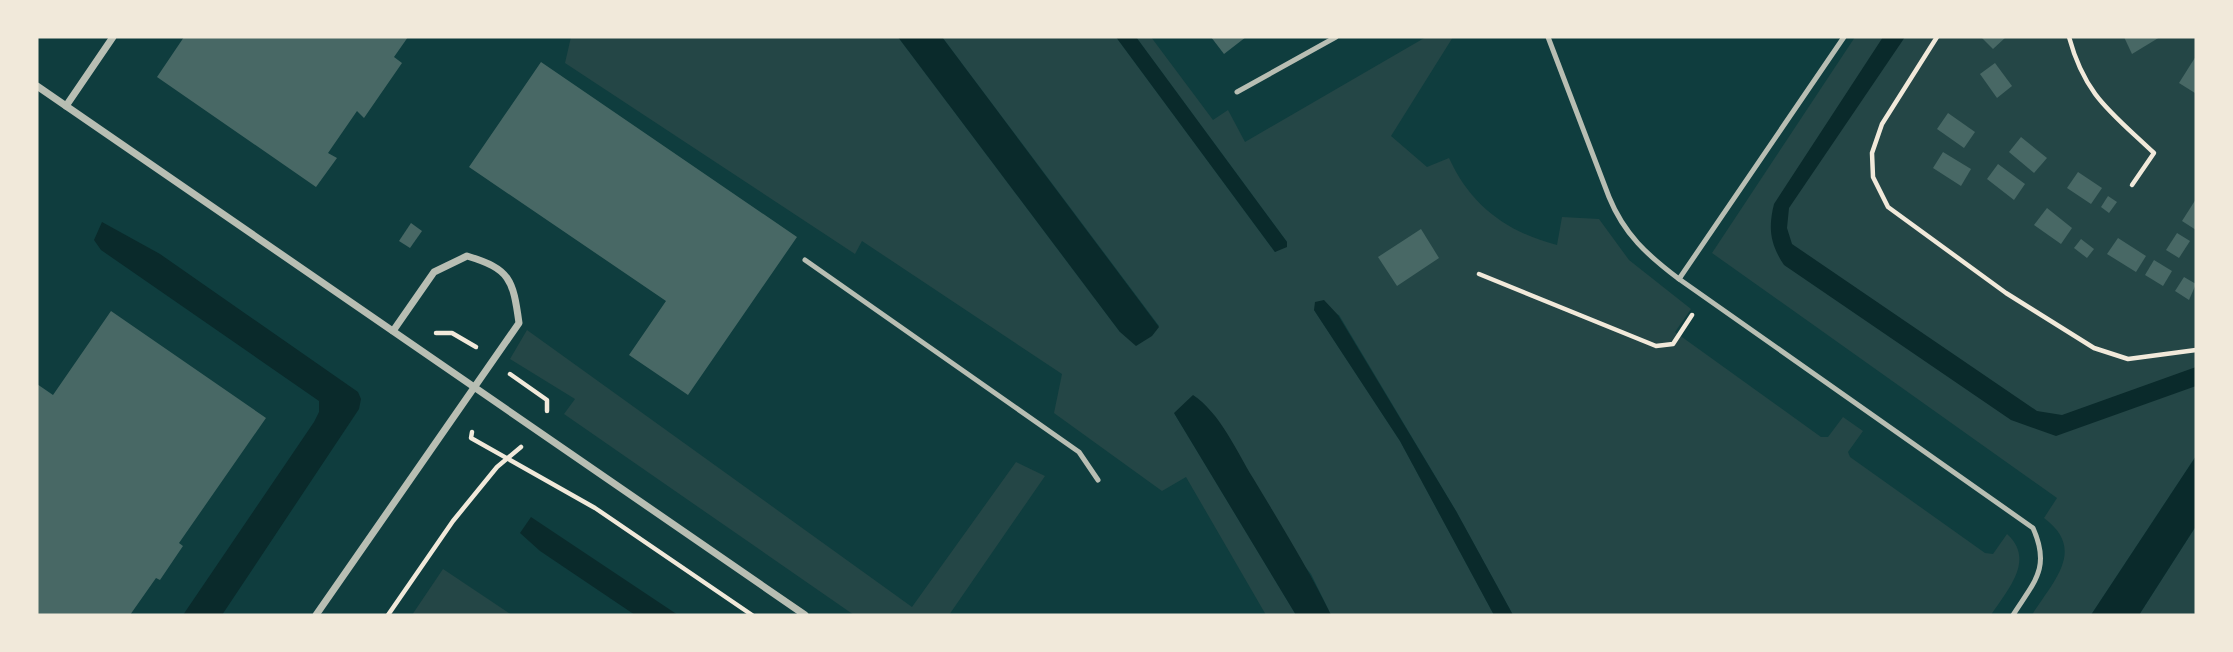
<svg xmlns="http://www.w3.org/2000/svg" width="2233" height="652" viewBox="0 0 2233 652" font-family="'Alegreya Sans',sans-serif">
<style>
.green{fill:#244646}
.water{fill:#0a2a2b}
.building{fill:#486865}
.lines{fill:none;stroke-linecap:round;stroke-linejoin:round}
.path{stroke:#f1e9da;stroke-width:4.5}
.service{stroke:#b8beb3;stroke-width:5}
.minor{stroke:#b8beb3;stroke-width:7}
</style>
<rect width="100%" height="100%" fill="#0f3d3e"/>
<!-- green -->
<g class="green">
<path d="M571,37H898L1120,332L1159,326L942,37H1116L1275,252L1287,242L1136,37H1151L1213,120L1228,110L1245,142L1426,37H1453L1391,136L1427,167L1449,158C1471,206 1507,232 1557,245L1562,217L1599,219L1629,260L1691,309L1675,332L1821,437H1828L1843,417L1863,431L1848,452L1850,457L1985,553L1993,554L2007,534C2036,560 2007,590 1991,615H1513L1456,511L1339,315L1314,310L1400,441L1494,615H1331L1311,574L1174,413L1296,615H1266L1186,477L1162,491L1054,413L1062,374L862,241L855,254L565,63Z"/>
<path d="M1855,37H2196V456L2091,615H2032C2053,581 2087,550 2044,518L2057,498L1712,253Z"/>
<polygon points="527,330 912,607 1016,462 1045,476 949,615 854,615 564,414 575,399 510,359"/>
<polygon points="2196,526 2196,615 2139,615"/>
<polygon points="443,569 512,615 412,615"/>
</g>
<!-- water -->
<g class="water">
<polygon points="898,37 942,37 1159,327 1152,336 1136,346 1120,332"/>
<polygon points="1116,37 1136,37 1287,242 1287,247 1275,252"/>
<path d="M1883,37H1905L1789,208L1787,228L1792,244L2037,411L2062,415L2196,367V386L2056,436L2011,420L1784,265C1770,244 1768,228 1774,204Z"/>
<polygon points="102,222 160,254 358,392 361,399 359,409 222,615 183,615 314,422 319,412 319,401 101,250 94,240"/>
<polygon points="1324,300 1338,315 1456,511 1513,615 1494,615 1400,441 1314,310 1315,302"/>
<path d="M1193,395C1220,413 1236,450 1253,478C1280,523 1308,568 1331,615H1296L1174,413Z"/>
<polygon points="2196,456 2196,526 2139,615 2091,615"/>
<polygon points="531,517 678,615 635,615 540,551 520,533"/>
</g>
<!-- building -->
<g class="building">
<polygon points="184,37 408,37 394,57 402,63 364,118 357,111 328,153 337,158 316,187 157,77"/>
<polygon points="1211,37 1246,37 1224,54"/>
<polygon points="1981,37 2006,37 1993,49"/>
<polygon points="2124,37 2160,37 2132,54"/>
<polygon points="2196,56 2196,91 2195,93 2179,83"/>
<polygon points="541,62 797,237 688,395 629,355 666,301 469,167"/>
<polygon points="1995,63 2012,86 1997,98 1980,74"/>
<polygon points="1948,113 1975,132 1964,148 1937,129"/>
<polygon points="2021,137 2047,158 2034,173 2009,152"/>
<polygon points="1943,152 1971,169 1961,186 1933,168"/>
<polygon points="1998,164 2025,184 2014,200 1987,179"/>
<polygon points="2078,172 2102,188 2091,204 2067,188"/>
<polygon points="2108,196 2117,202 2109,213 2101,207"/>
<polygon points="2196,199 2196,230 2182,221"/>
<polygon points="2047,208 2072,228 2061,244 2034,225"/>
<polygon points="411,223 422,231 410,248 399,241"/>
<polygon points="1421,229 1439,258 1397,286 1378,257"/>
<polygon points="2177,233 2190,241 2179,258 2166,250"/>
<polygon points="2118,238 2146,256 2136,272 2107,254"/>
<polygon points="2081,239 2094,249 2087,258 2074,248"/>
<polygon points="2154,260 2172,271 2163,286 2145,275"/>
<polygon points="2184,277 2196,284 2189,300 2175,291"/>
<polygon points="111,311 266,418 179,543 183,546 160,580 156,578 130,615 37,615 37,384 53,395"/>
</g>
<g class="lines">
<!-- path -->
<g class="path">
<polyline points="1937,37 1882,124 1872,153 1873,177 1888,207 2006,293 2094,348 2128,359 2196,350"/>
<path d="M2069,37C2085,96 2111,112 2154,153L2132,185"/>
<polyline points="1479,274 1656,346 1673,344 1692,315"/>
<polyline points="436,333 452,333 476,347"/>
<polyline points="510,374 547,400 547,411"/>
<polyline points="472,432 471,438 595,508 752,615"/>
<polyline points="388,615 453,521 497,467 521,447"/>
</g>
<!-- service -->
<g class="service">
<path d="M1548,37L1609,197C1624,234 1647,255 1679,279L2033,528C2051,568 2034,582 2013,615"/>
<polyline points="1237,92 1336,37"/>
<polyline points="805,260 1079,452 1098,480"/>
<polyline points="1679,279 1844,37"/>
</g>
<!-- minor -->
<g class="minor">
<polyline points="37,86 805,615"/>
<polyline points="66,106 113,37"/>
<path d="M316,615L519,323C513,279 510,269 467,256L434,272L393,331"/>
</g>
</g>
<!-- border -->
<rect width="2233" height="652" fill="none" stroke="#f1e9da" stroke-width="77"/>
</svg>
